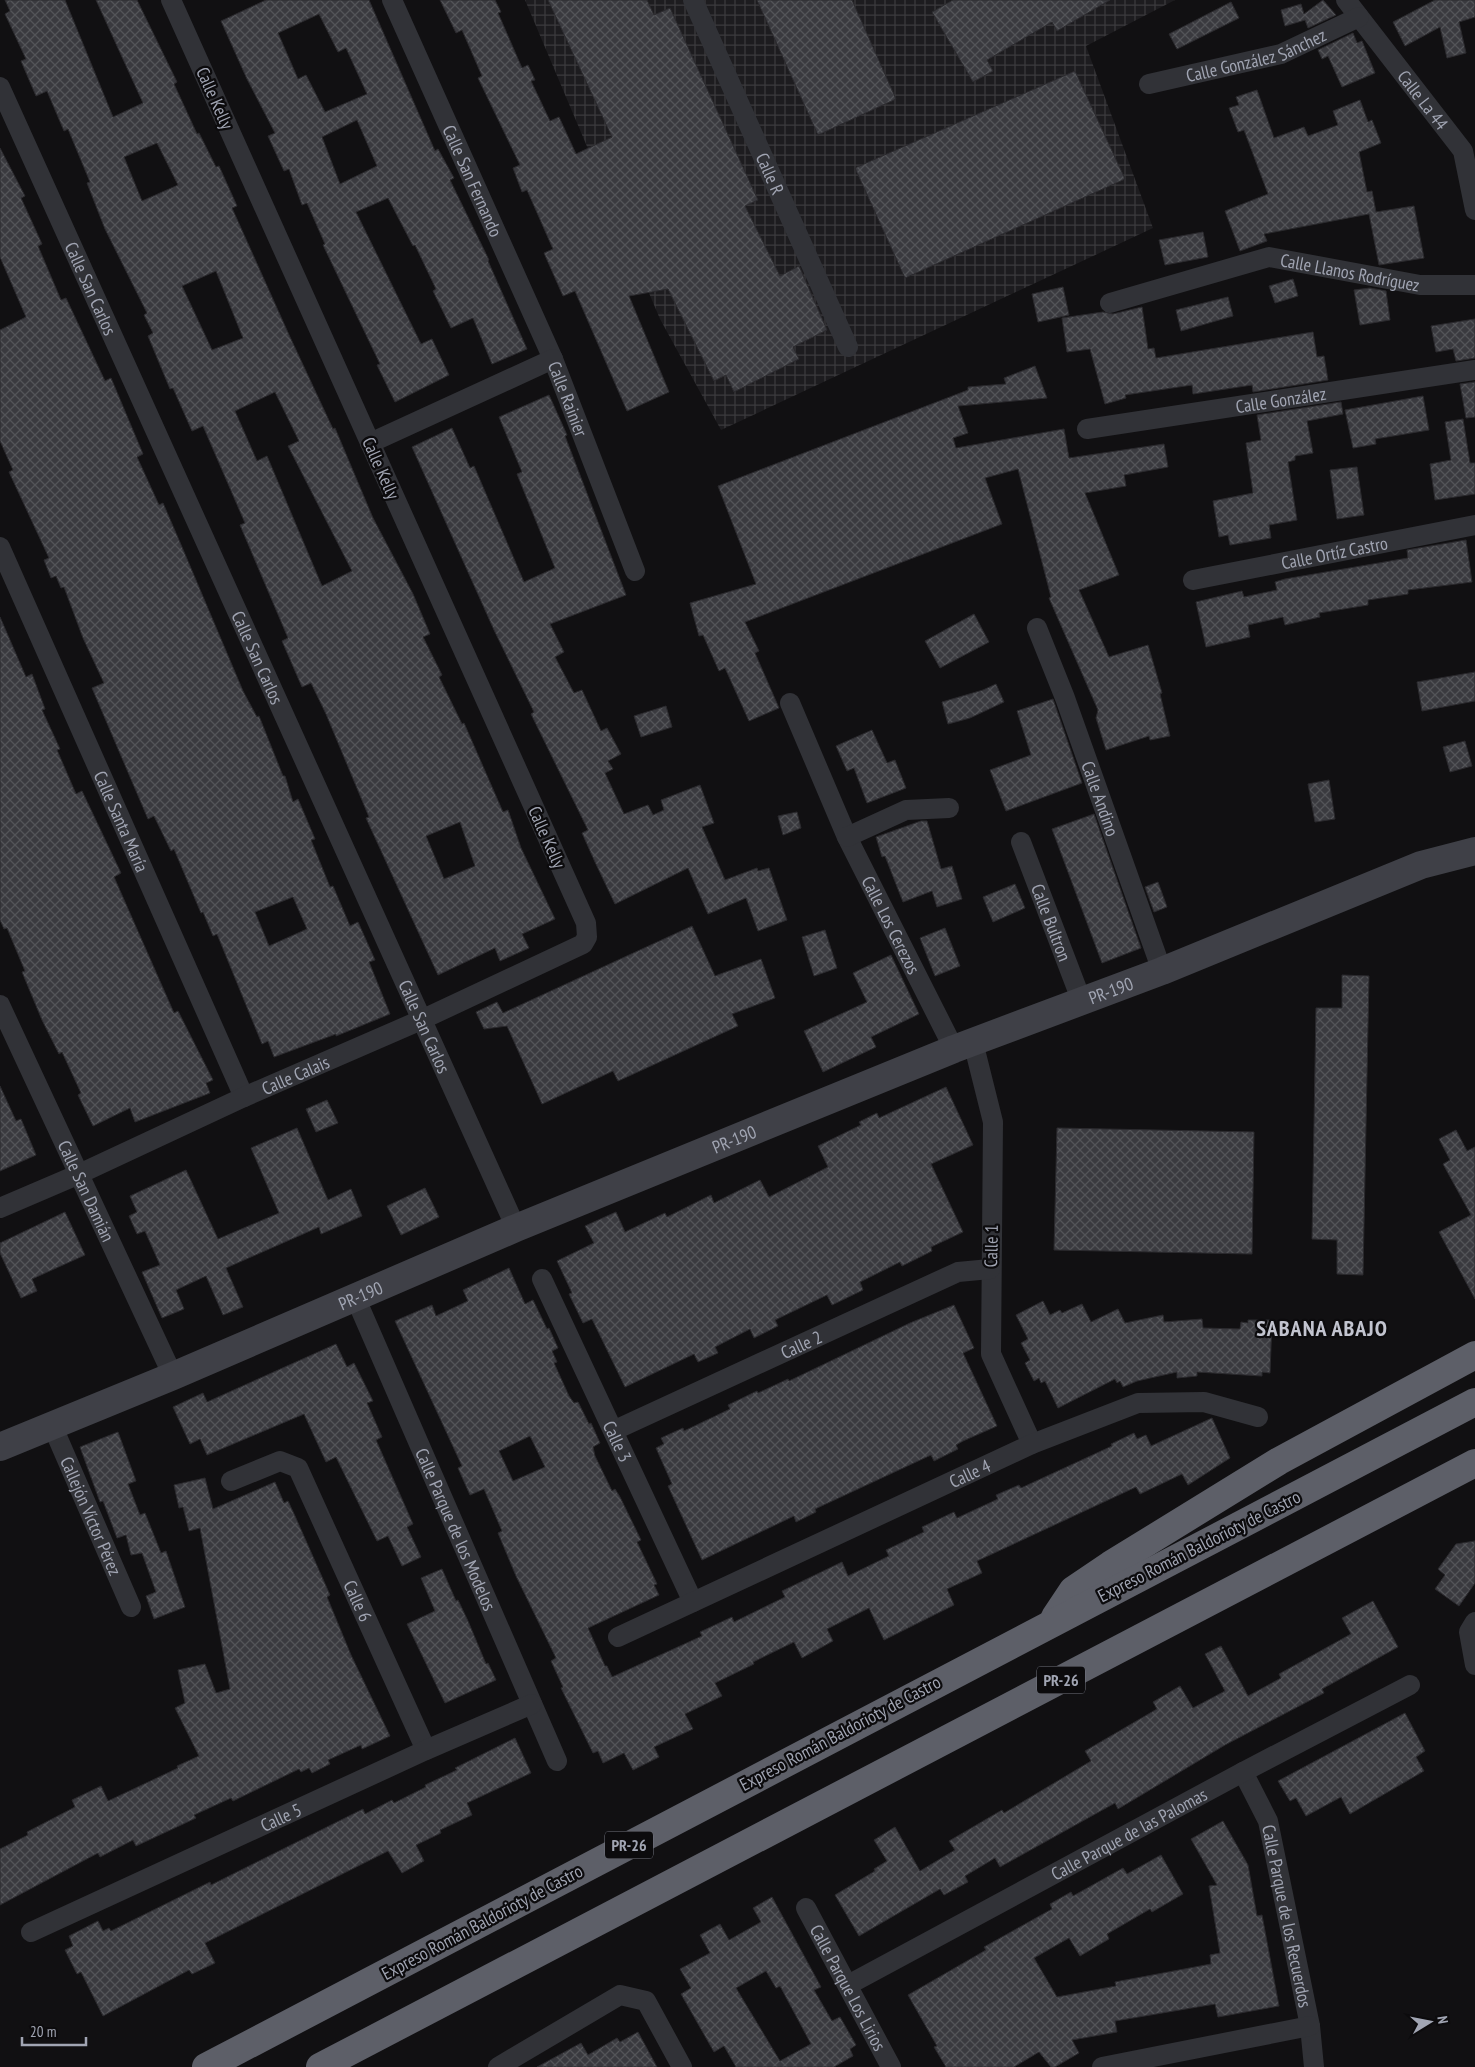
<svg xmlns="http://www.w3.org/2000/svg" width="1475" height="2067" viewBox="0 0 1475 2067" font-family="'PT Sans Narrow',sans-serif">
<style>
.industrial{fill:url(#industrial-grid)}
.building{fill:url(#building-cross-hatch);stroke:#2b2a2e;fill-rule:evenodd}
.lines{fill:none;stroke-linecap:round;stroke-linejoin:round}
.street{stroke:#313237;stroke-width:20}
.secondary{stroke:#3f4047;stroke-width:28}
.highway{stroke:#5d5f68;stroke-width:28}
.labels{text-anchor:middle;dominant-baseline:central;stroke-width:4.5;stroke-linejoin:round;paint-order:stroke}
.shield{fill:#0c0b0d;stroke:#747781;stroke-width:1}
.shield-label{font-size:16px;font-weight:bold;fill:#a1a5b3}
.street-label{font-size:18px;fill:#a1a5b3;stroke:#0c0b0d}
.district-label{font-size:22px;font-weight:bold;letter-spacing:1px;fill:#c2c4cf;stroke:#0c0b0d}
</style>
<defs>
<pattern id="industrial-grid" width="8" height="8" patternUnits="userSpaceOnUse" patternTransform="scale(1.25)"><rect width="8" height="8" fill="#1d1c1f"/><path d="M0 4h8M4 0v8" fill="none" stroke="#3b3a3d"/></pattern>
<pattern id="building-cross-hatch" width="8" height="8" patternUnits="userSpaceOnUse" patternTransform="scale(1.25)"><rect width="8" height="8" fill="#3a3a3f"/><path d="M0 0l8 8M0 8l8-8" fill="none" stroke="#535458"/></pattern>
</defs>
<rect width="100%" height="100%" fill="#111012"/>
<!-- industrial -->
<polygon class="industrial" points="525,0 1175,0 1086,46 1153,228 721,430 660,319"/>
<!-- building -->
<g class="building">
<path d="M5,0H65L113,117L143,103L96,0H137L177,82L174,84L197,134L199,133L216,167L219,166L237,206L232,208L290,337L333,429L335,428L373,518L413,594L430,634L423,637L442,675L439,677L462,724L464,723L503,812L508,810L521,848L555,919L522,934L529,948L500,961L495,948L438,975L366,818L369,817L326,714L311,683L302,687L282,641L288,638L240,525L245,523L203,426L192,431L173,388L170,389L148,336L153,333L144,315L147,313L105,229L87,183L90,182L68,129L64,131L47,91L36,96L21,61L26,59L5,14L10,11ZM157,143L178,185L142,201L124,157ZM216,271L243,338L212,350L182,286ZM275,392L299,441L288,446L352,571L322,586L267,456L257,461L235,411ZM460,822L475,866L444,879L426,836Z"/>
<path d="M266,0H369L435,151L438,149L454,178L450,180L489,260L488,261L527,349L492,364L473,318L451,328L433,291L436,289L415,245L413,246L388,198L356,212L421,344L432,339L449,375L395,402L377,365L380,364L323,245L325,244L307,203L302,205L289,169L284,171L268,136L275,133L247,79L221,21ZM319,14L338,52L346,48L367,94L325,112L306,75L298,79L278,33ZM357,120L377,166L340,184L322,137Z"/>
<polygon points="440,0 495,0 501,12 498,13 522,68 528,65 535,80 531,81 550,121 559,117 576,154 612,137 548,0 647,0 654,15 670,8 758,200 745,206 780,276 799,266 827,330 793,347 799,359 734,392 726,375 714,381 668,289 629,296 669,392 627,411 575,291 563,296 544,253 553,249 527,190 522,192 513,168 520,165 478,78 482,76 462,30 456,33"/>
<polygon points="757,0 852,0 896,99 818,135"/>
<polygon points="953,0 1110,0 1057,31 1052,22 987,60 993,71 973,82 932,12"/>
<polygon points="1323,0 1336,15 1308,28 1305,20 1285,26 1281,10 1301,4 1304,14"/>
<polygon points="1435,0 1475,0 1475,17 1459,22 1466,53 1447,58 1440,27 1405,46 1393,22"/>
<polygon points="1231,2 1239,18 1177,49 1169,34"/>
<polygon points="1353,33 1357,43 1362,41 1375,73 1342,87 1328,56 1322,59 1318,50"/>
<polygon points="1075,71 1125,179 905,278 855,168"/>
<polygon points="1257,90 1274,138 1304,127 1308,136 1338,125 1333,111 1360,100 1368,122 1372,120 1381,143 1359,152 1367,192 1372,191 1376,212 1414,206 1424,258 1379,265 1369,214 1264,234 1267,241 1240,251 1225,211 1268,194 1244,130 1238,132 1229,108 1239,105 1236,97"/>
<path d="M0,148L25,196L21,198L42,244L38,246L61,300L66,298L105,381L111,378L143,454L137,457L159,505L163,503L179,540L243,691L257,717L259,716L283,776H285L293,802L298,799L315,839L311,840L330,887L333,886L350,926L358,922L375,960L369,962L390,1014L336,1036V1034L274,1057L268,1041L262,1044L217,934L213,936L203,912L201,913L174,849L171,851L154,816L148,819L92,688L104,683L83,638L64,587L61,588L56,576L51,578L44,560L49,558L9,472L13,470L0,441V330L26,317L0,257ZM293,897L307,929L269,946L255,912Z"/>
<polygon points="1203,232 1208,257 1165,265 1159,240"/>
<polygon points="1293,279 1298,296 1275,303 1269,286"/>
<polygon points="1063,287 1069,315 1038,322 1032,294"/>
<polygon points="1370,288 1386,291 1390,320 1360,325 1354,290"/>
<polygon points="1228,297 1233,316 1181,331 1176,310"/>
<polygon points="1142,307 1148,349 1154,348 1156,358 1313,332 1317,357 1324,356 1328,380 1253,392 1252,385 1193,394 1192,385 1125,395 1126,398 1105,404 1090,349 1067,352 1062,318 1103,312 1113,314"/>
<polygon points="1475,319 1475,358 1456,361 1453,349 1436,352 1431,326"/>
<polygon points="1035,366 1047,398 958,406 968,433 953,438 956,448 1064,429 1069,458 1164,444 1168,467 1124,475 1126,486 1085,493 1119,575 1079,590 1109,657 1148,645 1162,693 1160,694 1170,736 1150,740 1149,736 1106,750 1096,718 1098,710 1049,598 1051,597 1018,469 985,478 1002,524 745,622 759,651 755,653 779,708 749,721 725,668 719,671 703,635 699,636 690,603 756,584 718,486 968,390 968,387 1006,384 1004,378"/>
<polygon points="1475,382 1475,417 1466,418 1460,384"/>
<polygon points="549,395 567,435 565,436 626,595 550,624 564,652 555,657 574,693 582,690 601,731 607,728 621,754 608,761 613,769 605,773 624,814 648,805 653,815 664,810 661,800 700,785 714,823 702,827 725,880 757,868 758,871 769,868 787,920 758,931 746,898 708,914 688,868 615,904 595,862 582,833 588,830 531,714 534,712 494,630 412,447 452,428 470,468 474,466 524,582 555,568 517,474 522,472 499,417"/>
<polygon points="1423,396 1429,430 1375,439 1376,444 1353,448 1345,410"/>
<polygon points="1341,402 1343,414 1307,421 1313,453 1295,456 1295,460 1288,462 1297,520 1269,525 1271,538 1230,545 1228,535 1219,537 1213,501 1253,493 1246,443 1261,440 1257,415"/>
<polygon points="1463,419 1470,463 1475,463 1475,494 1435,500 1430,464 1451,460 1445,422"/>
<polygon points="1357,467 1364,515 1337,519 1330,470"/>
<polygon points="1466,540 1472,582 1408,590 1408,594 1368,600 1368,605 1319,613 1320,617 1285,625 1283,617 1248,625 1250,637 1206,647 1196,602 1242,591 1244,597 1277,590 1275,582 1285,579 1408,558 1407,550"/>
<polygon points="974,614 989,642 940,668 925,641"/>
<polygon points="0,617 26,677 32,674 45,709 42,710 60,749 57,750 76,794 82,791 121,873 114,877 174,1013 178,1011 213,1080 206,1083 210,1093 135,1122 130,1108 93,1126 78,1095 81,1093 62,1052 59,1054 42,1020 22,972 25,971 7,928 4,929 0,920"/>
<polygon points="1475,672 1475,701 1422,711 1417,682"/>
<polygon points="996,684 1004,702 970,718 948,724 942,702 983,690"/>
<polygon points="1053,699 1082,783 1006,811 990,770 1031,755 1017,711"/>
<polygon points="666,706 672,727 641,737 634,716"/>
<polygon points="872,730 887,763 895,760 906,788 867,803 854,768 847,771 836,746"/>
<polygon points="1465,741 1472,766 1450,772 1443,747"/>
<polygon points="1329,780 1335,819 1315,822 1308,784"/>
<polygon points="797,812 801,828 783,835 778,816"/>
<polygon points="1094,814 1141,948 1102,963 1052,829"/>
<polygon points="921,821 927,821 941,869 952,866 962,899 937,907 932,891 903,902 885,856 882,857 876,837"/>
<polygon points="1158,882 1167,907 1154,912 1145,887"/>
<polygon points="1015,884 1025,908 993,922 983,897"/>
<polygon points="692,926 715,976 761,959 775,998 732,1014 738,1026 618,1081 613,1071 542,1104 507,1026 484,1029 476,1012 497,1002 503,1013"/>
<polygon points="945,928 960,966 935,976 920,938"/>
<polygon points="825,930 837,968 814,976 802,937"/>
<polygon points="891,955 919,1014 871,1037 876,1047 823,1072 804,1031 867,1002 853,973"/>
<polygon points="1342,975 1369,976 1363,1275 1337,1274 1337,1240 1312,1239 1316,1008 1342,1008"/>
<polygon points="0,1086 16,1121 21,1119 36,1155 0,1171"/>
<polygon points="946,1087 973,1145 931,1164 963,1232 931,1247 932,1251 902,1266 900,1262 860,1282 863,1290 832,1305 827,1295 775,1320 778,1326 754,1338 750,1329 715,1347 718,1353 698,1362 694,1354 625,1387 592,1319 583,1323 569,1294 572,1293 557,1261 594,1243 585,1226 616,1212 625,1232 665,1213 667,1217 711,1195 714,1203 760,1180 769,1197 828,1167 818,1146 861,1125 859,1122 877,1113 879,1118"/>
<polygon points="327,1100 338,1123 316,1132 306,1109"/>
<polygon points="297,1128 328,1200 351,1189 362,1216 321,1234 319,1227 226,1268 243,1307 223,1315 206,1276 176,1290 184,1309 162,1318 142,1272 160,1265 145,1231 137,1234 129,1216 137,1212 130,1196 186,1170 218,1239 279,1213 251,1148"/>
<polygon points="1057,1128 1254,1132 1252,1254 1054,1250"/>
<polygon points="1456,1130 1467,1151 1475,1147 1475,1299 1439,1232 1471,1215 1443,1164 1450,1160 1439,1139"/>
<polygon points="425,1188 439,1217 401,1235 387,1206"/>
<polygon points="65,1212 85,1255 32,1279 37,1291 21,1298 0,1253 0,1243"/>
<path d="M509,1268L525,1304L533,1300L547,1329L549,1328L558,1348L552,1351L557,1362L554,1363L569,1396L574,1403L578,1402L589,1424L591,1423L600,1443L593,1447L595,1456L612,1491L615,1489L620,1497L641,1540L637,1542L657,1584L654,1585L659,1595L588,1628L605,1666H607L612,1677L702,1636L700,1632L732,1617L734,1622L785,1597L782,1591L842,1562L848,1576L889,1556L886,1550L924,1532L922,1527L954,1512L957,1518L998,1499L996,1495L1019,1485L1021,1488L1112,1446L1111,1444L1134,1433L1137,1439L1146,1435L1151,1446L1212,1418L1230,1458L1188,1485L1182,1474L1140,1494L1136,1487L977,1561L982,1573L947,1589L954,1605L884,1640L869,1608L827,1629L833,1641L802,1658L794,1642L753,1662L754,1664L715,1683L722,1696L685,1714L693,1729L654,1747L659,1757L633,1770L624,1753L603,1763L598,1751L593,1753L561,1688L563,1687L551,1661L556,1658L516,1576L498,1533L502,1531L484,1489L470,1495L458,1468L462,1466L395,1321L432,1305L436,1316L468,1301L463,1290ZM530,1436L545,1467L513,1481L499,1451Z"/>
<polygon points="1043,1301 1050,1315 1060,1310 1062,1313 1082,1304 1091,1322 1118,1309 1125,1323 1163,1315 1164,1322 1202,1319 1203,1328 1240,1329 1241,1322 1248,1323 1248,1320 1272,1320 1270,1373 1262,1372 1262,1376 1197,1372 1197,1376 1177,1378 1177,1372 1137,1381 1123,1387 1120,1381 1117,1383 1115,1379 1058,1408 1045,1381 1041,1383 1039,1378 1034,1381 1025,1363 1030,1360 1021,1343 1028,1339 1016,1315"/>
<polygon points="954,1305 974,1348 963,1353 997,1426 963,1441 956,1445 958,1449 934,1461 931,1455 815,1509 816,1512 796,1522 794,1516 702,1560 668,1486 672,1484 656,1448 664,1444 661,1438 683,1428 684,1431 730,1409 728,1405 757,1391 758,1393 788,1379 789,1381 910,1323"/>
<polygon points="336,1344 347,1367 354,1363 373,1401 367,1403 382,1437 376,1440 413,1524 407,1527 421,1557 402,1566 388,1536 377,1541 336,1457 326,1462 304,1414 207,1455 200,1439 190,1444 173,1407 203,1393 207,1402"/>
<polygon points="118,1432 136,1481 128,1484 140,1515 145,1513 161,1553 166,1551 185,1607 154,1619 146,1596 156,1592 142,1553 131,1555 126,1535 117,1538 103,1501 100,1502 80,1447"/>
<polygon points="205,1478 213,1509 275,1482 284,1503 288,1501 295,1516 330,1595 327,1597 351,1655 390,1736 362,1749 361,1745 328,1760 330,1764 312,1773 309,1768 301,1772 299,1769 233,1801 231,1798 194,1815 196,1818 136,1846 133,1840 100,1857 98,1853 0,1905 0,1849 28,1835 27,1832 75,1807 72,1800 101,1786 108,1801 178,1768 177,1766 199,1756 175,1708 185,1703 178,1670 205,1664 216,1693 230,1689 200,1528 189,1531 183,1507 179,1508 174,1485"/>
<polygon points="1475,1541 1475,1583 1459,1606 1435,1589 1445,1575 1438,1569 1456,1544"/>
<polygon points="442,1569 456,1601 458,1600 468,1621 486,1664 488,1663 496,1680 445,1703 407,1624 435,1611 421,1578"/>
<polygon points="1373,1601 1398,1647 1322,1689 1324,1693 1225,1745 1118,1809 1115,1803 1000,1867 995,1858 965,1876 968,1882 944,1895 940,1889 859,1936 835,1895 875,1871 874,1869 887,1861 874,1840 895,1827 920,1871 955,1850 949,1841 1002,1810 1004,1813 1091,1761 1085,1751 1157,1709 1153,1702 1180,1686 1193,1708 1225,1691 1205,1654 1221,1646 1248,1696 1281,1678 1279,1674 1351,1634 1342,1618"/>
<polygon points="1405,1713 1425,1751 1416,1757 1424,1771 1350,1814 1341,1797 1306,1816 1296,1798 1290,1801 1278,1781"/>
<polygon points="515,1738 531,1773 467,1803 472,1815 440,1830 441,1833 416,1845 424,1861 402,1873 388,1851 205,1943 215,1963 192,1974 189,1970 103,2016 81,1972 77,1974 65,1950 73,1946 69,1936 98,1921 103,1931 109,1928 111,1931 210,1882 211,1885 363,1809 365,1814 392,1800 394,1803 426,1787 425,1785 457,1770 455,1768"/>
<polygon points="1223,1821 1248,1865 1257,1916 1262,1915 1279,2006 1218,2017 1215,2004 1115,2021 1117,2032 1072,2040 1079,2053 1055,2067 1051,2067 1039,2052 1014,2067 946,2067 934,2047 937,2046 908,1995 986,1950 984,1947 1052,1909 1050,1904 1071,1892 1073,1896 1123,1868 1127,1874 1161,1855 1183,1894 1152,1912 1150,1909 1107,1934 1109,1939 1080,1956 1069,1938 1034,1958 1057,1997 1116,1986 1115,1982 1211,1964 1210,1955 1220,1953 1209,1886 1217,1885 1191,1839"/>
<path d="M772,1897L821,1987L814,1990L832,2021L840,2017L856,2045L850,2049L853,2056L834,2067H736L724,2046L714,2052L681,1994L691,1988L680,1969L710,1953L700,1935L720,1924L729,1940L761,1922L753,1908ZM766,1971L776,1988L780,1986L811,2044L780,2061L736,1988Z"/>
<polygon points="638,2032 657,2067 537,2067 581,2043 588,2055 617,2038 620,2042"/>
</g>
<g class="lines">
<!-- street -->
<g class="street">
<path id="s1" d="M392,0L553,359L635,571"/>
<path id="s2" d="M693,0L848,347"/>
<path id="s3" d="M1346,0L1463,151L1475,210"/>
<path id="s4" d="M1149,84L1281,54L1359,17"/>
<path id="s5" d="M0,87L516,1228"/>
<path id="s6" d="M1110,303L1269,257L1420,285H1475"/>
<path id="s7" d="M1087,429L1475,370"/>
<polyline points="370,443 553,359"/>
<path id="s8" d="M0,547L244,1097"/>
<path id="s9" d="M1193,580L1475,525"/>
<path id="s10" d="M1037,628L1065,698L1162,971"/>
<path id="s11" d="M790,703L847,837L954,1049"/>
<polyline points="847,837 906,810 949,808"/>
<path id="s12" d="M1021,842L1082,1002"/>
<path id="s13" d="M0,1005L173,1376"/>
<polyline points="973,1042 993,1122 991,1354 1032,1444"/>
<path id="s14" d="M0,1208L77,1175L244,1097L421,1020L583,944L587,937L586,923L171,0"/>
<path id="s15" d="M542,1279L693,1602"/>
<path id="s16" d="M356,1299L557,1761"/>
<path id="s17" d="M52,1425L131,1607"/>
<path id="s18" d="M615,1430L958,1272L990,1269"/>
<path id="s19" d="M231,1481L280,1461L298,1468L426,1750"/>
<polyline points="1475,1622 1469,1632 1475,1665"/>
<path id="s20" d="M618,1637L1032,1444L1138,1403L1204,1402L1258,1417"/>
<path id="s21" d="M1243,1772L1268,1821L1310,2026L1314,2067"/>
<path id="s22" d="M806,1908L891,2067"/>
<path id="s23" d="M31,1932L426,1750L532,1704"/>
<path id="s24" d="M848,1985L1243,1772L1410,1685"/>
<polyline points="498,2067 620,1995 646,2001 682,2067"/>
<polyline points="1102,2067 1310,2026"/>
</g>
<!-- secondary -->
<path class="secondary" id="s25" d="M0,1447L173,1376L516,1228L954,1049L1162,971L1421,865L1475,851"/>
<!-- highway -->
<g class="highway">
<polyline points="1055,1617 1073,1590 1110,1565 1279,1461 1475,1355"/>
<polyline points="206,2067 1475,1402"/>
<polyline points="320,2067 1475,1463"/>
</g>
</g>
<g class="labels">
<!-- shield labels -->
<g class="shield">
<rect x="1037" y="1666.5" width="48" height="27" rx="4"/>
<rect x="605" y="1831.5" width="48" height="27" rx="4"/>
</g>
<g class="shield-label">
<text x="1061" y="1680">PR-26</text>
<text x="629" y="1845">PR-26</text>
</g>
<!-- street labels -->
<g class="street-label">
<text stroke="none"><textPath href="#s4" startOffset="111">Calle González Sánchez</textPath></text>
<text transform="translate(215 98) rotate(66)">Calle Kelly</text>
<text stroke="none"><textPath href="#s3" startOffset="126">Calle La 44</textPath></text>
<text stroke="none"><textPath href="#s2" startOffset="190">Calle R</textPath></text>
<text stroke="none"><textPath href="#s1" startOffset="198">Calle San Fernando</textPath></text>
<text stroke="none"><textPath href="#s6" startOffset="248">Calle Llanos Rodríguez</textPath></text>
<text stroke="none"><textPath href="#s5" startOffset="221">Calle San Carlos</textPath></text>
<text stroke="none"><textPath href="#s7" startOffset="196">Calle González</textPath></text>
<text stroke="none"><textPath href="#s1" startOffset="436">Calle Rainier</textPath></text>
<text transform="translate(381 468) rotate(66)">Calle Kelly</text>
<text stroke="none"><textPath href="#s9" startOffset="144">Calle Ortíz Castro</textPath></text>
<text stroke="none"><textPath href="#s5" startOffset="626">Calle San Carlos</textPath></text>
<text stroke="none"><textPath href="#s10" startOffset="182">Calle Andino</textPath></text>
<text stroke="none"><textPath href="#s8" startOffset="300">Calle Santa María</textPath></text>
<text transform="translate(547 837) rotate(66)">Calle Kelly</text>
<text stroke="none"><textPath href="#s12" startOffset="86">Calle Bultron</textPath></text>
<text stroke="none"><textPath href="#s11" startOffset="244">Calle Los Cerezos</textPath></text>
<text stroke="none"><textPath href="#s25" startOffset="1201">PR-190</textPath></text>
<text stroke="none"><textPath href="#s5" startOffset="1031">Calle San Carlos</textPath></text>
<text stroke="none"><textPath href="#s14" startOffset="324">Calle Calais</textPath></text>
<text stroke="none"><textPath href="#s25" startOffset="796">PR-190</textPath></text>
<text stroke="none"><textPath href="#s13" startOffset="205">Calle San Damián</textPath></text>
<text transform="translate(991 1246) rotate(-89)">Calle 1</text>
<text stroke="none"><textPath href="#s25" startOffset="391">PR-190</textPath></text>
<text stroke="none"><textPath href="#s18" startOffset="205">Calle 2</textPath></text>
<text stroke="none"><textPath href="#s15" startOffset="179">Calle 3</textPath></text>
<text stroke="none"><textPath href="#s20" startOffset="388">Calle 4</textPath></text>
<text stroke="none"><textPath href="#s17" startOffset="99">Callejón Víctor Pérez</textPath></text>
<text stroke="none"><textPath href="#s16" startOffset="251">Calle Parque de los Modelos</textPath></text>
<text transform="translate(1199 1546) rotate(-27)">Expreso Román Baldorioty de Castro</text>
<text stroke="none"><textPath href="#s19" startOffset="218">Calle 6</textPath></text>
<text transform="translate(840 1733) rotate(-28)">Expreso Román Baldorioty de Castro</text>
<text stroke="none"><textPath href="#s23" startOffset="275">Calle 5</textPath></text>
<text stroke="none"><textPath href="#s24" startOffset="319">Calle Parque de las Palomas</textPath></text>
<text stroke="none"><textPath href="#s21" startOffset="152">Calle Parque de los Recuerdos</textPath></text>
<text transform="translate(482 1922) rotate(-28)">Expreso Román Baldorioty de Castro</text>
<text stroke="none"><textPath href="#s22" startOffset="90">Calle Parque Los Lirios</textPath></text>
</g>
<!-- district labels -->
<g class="district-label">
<text x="1322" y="1328">SABANA ABAJO</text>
</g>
</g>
<!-- north arrow -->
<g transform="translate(1430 2022) rotate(80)" stroke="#0c0b0d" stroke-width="4" paint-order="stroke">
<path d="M0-4L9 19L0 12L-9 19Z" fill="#a1a5b3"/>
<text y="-8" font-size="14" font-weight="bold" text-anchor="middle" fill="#a1a5b3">N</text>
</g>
<!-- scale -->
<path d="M22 2037v8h64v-8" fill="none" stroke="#a1a5b3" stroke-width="2.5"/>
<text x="30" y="2037" font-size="15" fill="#a1a5b3" stroke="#0c0b0d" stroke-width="4" paint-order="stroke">20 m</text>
</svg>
